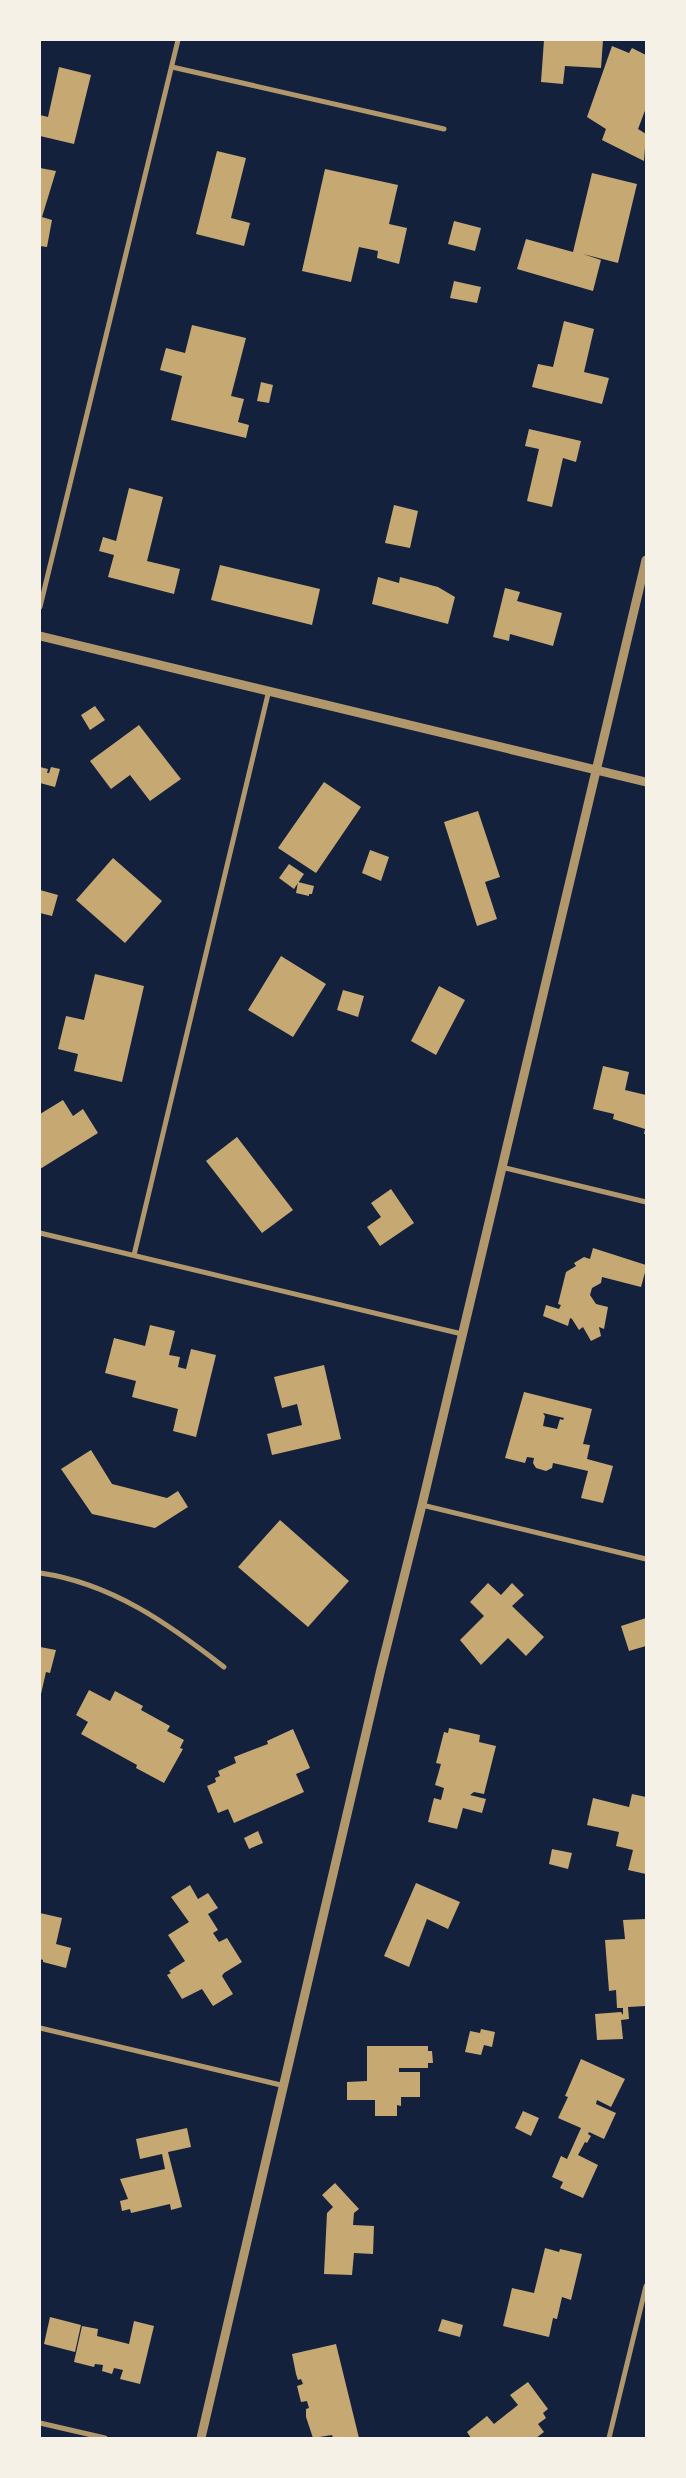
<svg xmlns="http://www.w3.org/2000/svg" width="686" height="2478" viewBox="0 0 686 2478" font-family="Rubik,sans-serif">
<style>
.building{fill:#c6a872;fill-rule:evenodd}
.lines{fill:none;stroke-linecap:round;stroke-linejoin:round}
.minor{stroke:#b1986c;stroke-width:5}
.tertiary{stroke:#b1986c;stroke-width:9}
</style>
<rect width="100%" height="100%" fill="#14213d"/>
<!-- building -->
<g class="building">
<polygon points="544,40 603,40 601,68 565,66 563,84 541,82"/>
<polygon points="612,46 629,53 632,48 646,55 646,108 638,129 646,134 644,161 602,140 606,129 587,117"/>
<polygon points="59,67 91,75 74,144 40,136 40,115 48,117"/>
<polygon points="217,151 246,158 231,218 250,223 244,246 196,234"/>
<polygon points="40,168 56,171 42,217 52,220 47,247 40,246"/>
<polygon points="325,169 398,185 389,224 407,228 399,264 377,258 378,251 359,247 351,282 302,271"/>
<polygon points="592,173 637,184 618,263 583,254 601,260 593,291 517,269 526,239 573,252"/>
<polygon points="454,221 481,228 475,251 448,244"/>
<polygon points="454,281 481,287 477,303 450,298"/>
<polygon points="564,321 594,329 584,372 609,378 602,404 532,387 538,364 553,367"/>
<polygon points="192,325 246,338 231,396 244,399 238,422 249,425 246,438 171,420 182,376 160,370 166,348 185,353"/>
<polygon points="261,382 273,385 269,403 257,401"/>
<polygon points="529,429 581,441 576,462 563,458 552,507 527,501 539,449 525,446"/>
<polygon points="129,488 163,497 147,561 180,569 174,594 108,577 114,555 99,551 103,537 116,541"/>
<polygon points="394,505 418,511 410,548 385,543"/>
<polygon points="220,565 320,589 312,625 211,600"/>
<polygon points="378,577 399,583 400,577 438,587 455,597 448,624 372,604"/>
<polygon points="505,588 520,592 517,601 562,613 553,646 510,634 509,641 493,637"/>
<polygon points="95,706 105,720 90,730 81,715"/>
<polygon points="139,725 181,779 150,801 130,775 111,789 90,761"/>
<polygon points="40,767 48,769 47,773 49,773 51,767 60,769 55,787 40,783"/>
<polygon points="324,782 361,807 316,873 278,848"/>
<polygon points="478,811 500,877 485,882 497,919 477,926 444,822"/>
<polygon points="370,850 389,857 381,881 362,873"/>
<polygon points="113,858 162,901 125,943 76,900"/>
<polygon points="289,864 304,874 294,889 279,878"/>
<polygon points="298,882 314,886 312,894 309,894 309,896 296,893"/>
<polygon points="40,890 58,895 52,916 40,913"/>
<polygon points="281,956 326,984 293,1037 248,1010"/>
<polygon points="95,974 144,986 122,1082 74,1071 78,1054 58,1049 66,1016 84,1020"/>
<polygon points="439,986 465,1000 436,1055 411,1041"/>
<polygon points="343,990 364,996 358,1017 337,1010"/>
<polygon points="603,1066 629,1072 625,1090 646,1095 646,1134 644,1134 645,1129 613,1119 614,1114 593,1109"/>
<polygon points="63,1100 73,1116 83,1109 98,1133 40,1169 40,1114"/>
<polygon points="237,1137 293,1210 262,1233 206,1161"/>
<polygon points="391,1189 414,1223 380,1246 367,1227 381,1217 371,1203"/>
<polygon points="593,1248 646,1265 646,1269 641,1287 602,1277 601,1283 592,1288 590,1295 596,1304 608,1307 604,1329 599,1327 601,1336 591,1341 583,1327 579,1330 572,1319 570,1318 568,1326 543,1316 546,1305 559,1309 561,1305 558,1304 566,1272 576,1266 574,1263 584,1257 590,1259"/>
<polygon points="150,1325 175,1331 169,1355 180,1357 178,1367 186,1369 191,1349 216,1355 196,1437 173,1431 178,1409 132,1397 136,1381 105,1373 114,1338 145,1346"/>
<polygon points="324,1365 341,1439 272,1455 267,1434 302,1425 297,1404 282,1408 274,1377"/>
<path d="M524,1392L592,1409L583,1444L590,1445L587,1459L613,1466L603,1503L581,1498L588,1471L553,1463L552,1468L546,1471L536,1468L533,1463L534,1458L527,1457L525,1463L505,1458ZM543,1413L564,1418L563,1420L560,1419L557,1429L543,1426L545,1416Z"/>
<polygon points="91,1450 112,1484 167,1498 178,1491 188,1507 155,1528 92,1514 61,1469"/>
<polygon points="280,1520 349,1581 308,1627 238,1567"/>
<polygon points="488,1583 501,1595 512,1583 524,1595 512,1606 544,1637 526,1656 508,1638 481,1665 460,1640 484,1616 470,1602"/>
<polygon points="646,1618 646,1646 629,1651 621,1626"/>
<polygon points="40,1647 56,1650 50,1673 46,1672 41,1694"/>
<polygon points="89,1690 110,1701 115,1691 143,1706 141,1710 170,1726 167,1731 184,1740 180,1748 183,1749 164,1783 136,1768 137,1765 81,1734 88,1722 76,1715"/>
<polygon points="449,1728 480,1735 479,1742 496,1746 484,1794 474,1792 470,1795 486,1799 482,1813 463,1808 457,1829 428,1822 434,1798 441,1800 444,1788 435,1785 441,1764 436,1763 444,1732 448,1733"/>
<polygon points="293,1729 310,1768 296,1774 304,1792 234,1823 228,1809 218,1813 207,1786 216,1782 215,1778 220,1776 218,1771 236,1763 234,1757 268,1744 267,1741"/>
<polygon points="632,1794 646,1797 646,1874 628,1870 633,1850 616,1846 619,1832 587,1825 593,1798 629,1807"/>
<polygon points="258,1831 263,1843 249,1849 244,1838"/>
<polygon points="552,1849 572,1853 568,1869 549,1864"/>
<polygon points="416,1883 460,1902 448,1929 427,1919 409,1967 384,1956"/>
<polygon points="190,1885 198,1899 208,1893 218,1908 208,1914 218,1930 213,1933 219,1942 227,1938 242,1962 224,1973 222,1976 233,1994 213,2006 202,1989 182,1999 167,1975 171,1973 169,1971 185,1961 168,1935 189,1922 171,1897"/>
<polygon points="40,1913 62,1918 56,1944 71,1948 66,1968 43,1962 43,1960 40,1959"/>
<polygon points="646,1919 646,2006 628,2007 629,2019 621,2020 623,2039 597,2040 595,2014 621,2012 623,2015 623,2008 617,2008 616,1990 609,1991 605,1940 625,1939 623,1920"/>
<polygon points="481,2029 495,2032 492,2047 484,2045 481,2055 465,2052 470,2031 480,2033"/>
<polygon points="367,2046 428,2046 428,2051 432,2051 433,2063 428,2063 428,2068 399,2068 399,2072 420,2072 420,2097 401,2097 401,2106 397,2105 397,2116 375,2116 375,2100 347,2100 347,2082 367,2081"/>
<polygon points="581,2059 625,2079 611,2107 597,2100 596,2104 616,2113 604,2139 589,2132 588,2134 591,2136 587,2143 585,2142 578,2155 598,2165 583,2198 560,2188 563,2182 552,2177 561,2156 567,2159 581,2128 558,2118 568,2097 565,2096"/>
<polygon points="523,2111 539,2118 531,2136 515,2128"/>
<polygon points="187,2128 191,2147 168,2152 182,2207 171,2210 170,2204 131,2213 130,2209 122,2211 120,2201 128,2199 120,2179 165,2169 162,2154 140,2159 136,2139"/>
<polygon points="335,2183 359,2209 354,2213 353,2225 374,2226 373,2254 354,2253 352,2275 324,2274 327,2213 333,2207 322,2195"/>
<polygon points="545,2248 559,2252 560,2249 582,2254 571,2300 562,2297 557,2319 553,2318 549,2337 503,2326 512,2288 534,2293"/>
<polygon points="50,2317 81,2325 75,2352 44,2344"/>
<polygon points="442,2319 463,2325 460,2337 438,2331"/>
<polygon points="134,2321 154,2326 140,2384 120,2379 123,2370 114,2368 112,2374 102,2371 103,2365 95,2364 94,2367 74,2362 82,2326 98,2329 97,2336 129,2344"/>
<polygon points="336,2344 359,2438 333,2438 332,2435 313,2438 306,2417 306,2409 309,2408 307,2401 301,2402 297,2386 303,2384 301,2379 298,2380 296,2374 292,2354"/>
<polygon points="528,2382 548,2409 543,2413 546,2418 538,2424 544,2432 536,2438 471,2438 467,2432 487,2416 494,2424 518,2405 510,2395"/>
</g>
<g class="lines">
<!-- minor -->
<g class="minor">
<polyline points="172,67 444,129"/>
<polyline points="40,607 178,40"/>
<polyline points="501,1167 646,1202"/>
<polyline points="40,1233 462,1334"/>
<polyline points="134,1255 269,690"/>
<polyline points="422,1505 646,1559"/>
<path d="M40,1573C111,1583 169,1624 224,1667"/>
<polyline points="40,2028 285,2086"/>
<polyline points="40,2423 105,2438"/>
<polyline points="609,2438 646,2286"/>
</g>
<!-- tertiary -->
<g class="tertiary">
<polyline points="40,636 646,782"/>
<polyline points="201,2438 381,1669 422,1505 646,560"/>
</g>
</g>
<!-- border -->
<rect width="686" height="2478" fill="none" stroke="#f6f1e7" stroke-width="82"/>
</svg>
